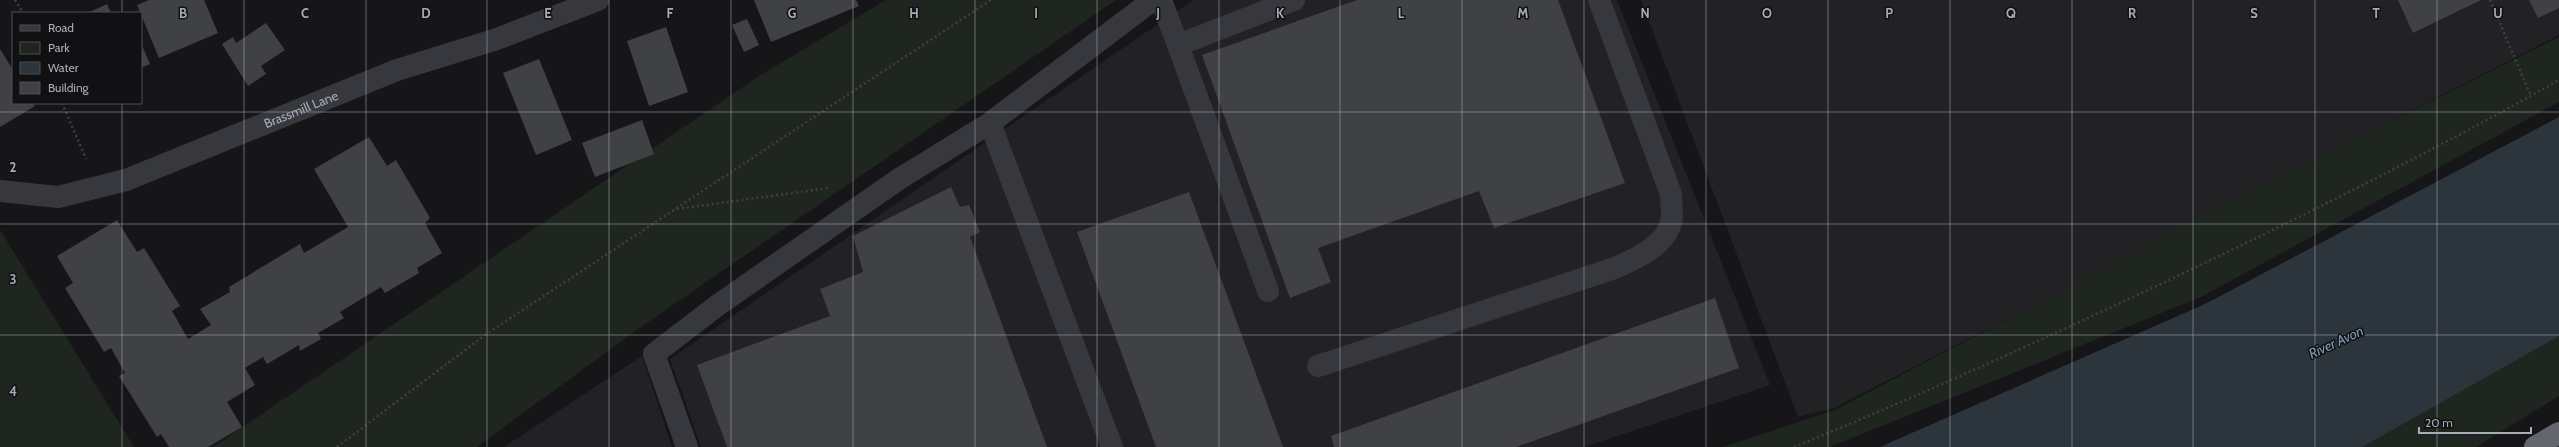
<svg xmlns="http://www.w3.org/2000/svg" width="2559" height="447" viewBox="0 0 2559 447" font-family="Cabin,sans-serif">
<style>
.built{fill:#222225}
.green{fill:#1e261f}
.water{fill:#2c353c}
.building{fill:#404145}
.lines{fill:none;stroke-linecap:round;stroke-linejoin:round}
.path{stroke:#3d3f44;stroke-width:2.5;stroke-dasharray:2 3;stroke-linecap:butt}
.minor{stroke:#37383d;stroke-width:22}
.highway{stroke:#63666e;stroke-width:22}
.grid{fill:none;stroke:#a8adb8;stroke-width:1;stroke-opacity:0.55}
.labels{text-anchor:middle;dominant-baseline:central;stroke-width:3;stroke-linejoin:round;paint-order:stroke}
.street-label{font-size:13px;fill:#a8adb8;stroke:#111113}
.water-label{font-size:14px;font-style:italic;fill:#7f9bb3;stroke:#111113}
.grid-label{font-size:13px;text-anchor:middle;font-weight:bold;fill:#a8adb8;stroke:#111113;stroke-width:3;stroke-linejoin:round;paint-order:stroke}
</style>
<rect width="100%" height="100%" fill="#161618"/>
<!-- built -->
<g class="built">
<polygon points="1193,0 1617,0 1770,385 1584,447 701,447 670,359"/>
<polygon points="1641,0 2559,0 2559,35 1834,408 1798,417"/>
<polygon points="642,356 672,447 504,447"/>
</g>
<!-- green -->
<g class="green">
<polygon points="886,0 1116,0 638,329 477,447 213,447 759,76"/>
<polygon points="2559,37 2559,102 2201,297 1830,447 1723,447 1835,410 2186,225"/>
<polygon points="0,230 134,447 0,447"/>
<polygon points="2559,297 2559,396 2476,447 2289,447"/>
</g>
<!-- water -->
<polygon class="water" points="2559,117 2559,336 2362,447 1880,447 2205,304"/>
<!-- building -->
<g class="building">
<polygon points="149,0 204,0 218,33 159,58 137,5"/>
<polygon points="754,0 856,0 859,6 771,42"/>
<polygon points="1357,0 1558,0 1625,183 1494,228 1479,191 1318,248 1331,282 1290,298 1202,55"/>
<polygon points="2398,0 2481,0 2413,33"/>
<polygon points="2529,0 2559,0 2559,8 2538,18"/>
<polygon points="107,4 111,13 88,13"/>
<polygon points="747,19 759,45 744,52 732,25"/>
<polygon points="266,23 285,50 261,66 266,74 248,86 222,44 233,37 236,43"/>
<polygon points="666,27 688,92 649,106 627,41"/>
<polygon points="141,43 150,64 141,68"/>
<polygon points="0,49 13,70 13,103 33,103 35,106 0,127"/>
<polygon points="539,59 572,140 536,155 503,73"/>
<polygon points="642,120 654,154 595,177 582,143"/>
<polygon points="369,137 387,166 396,160 430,218 425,223 442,253 417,268 419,273 385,293 381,287 340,312 344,318 318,333 321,339 300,351 299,345 267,364 263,357 245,368 255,385 227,402 242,427 208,447 169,447 161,434 157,437 119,376 125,373 111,348 104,352 65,288 73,283 57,256 117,220 137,252 144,248 180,306 172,311 188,339 211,325 200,309 230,292 229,287 300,244 304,253 348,227 314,169"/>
<polygon points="951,187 960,207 969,205 980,232 970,237 1047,447 727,447 697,365 830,316 820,289 863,272 853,236"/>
<polygon points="1189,192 1283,447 1156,447 1077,232"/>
<polygon points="1715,298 1739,368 1516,447 1334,447 1331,436"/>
</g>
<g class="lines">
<!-- path -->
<g class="path">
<polyline points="15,0 23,13"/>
<polyline points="2490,0 2531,96"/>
<polyline points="62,103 86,159"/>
<polyline points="677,209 829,188"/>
<polyline points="337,447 485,335 991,0"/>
<path d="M1794,447C1902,403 2008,355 2114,306C2265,235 2414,162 2559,80"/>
</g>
<!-- minor -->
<g class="minor">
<polyline points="1161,0 1178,45 1294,0"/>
<polyline points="1178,45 1268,291"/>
<polyline points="990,123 1112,447"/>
<path id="s1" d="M0,191L58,197L126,180L397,70L494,40L598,0"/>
<path d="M1318,366L1615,268C1637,258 1670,244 1672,216C1672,209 1671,201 1671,194L1599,0"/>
<polyline points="687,447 654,354 718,305 899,179 990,123 1153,0"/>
</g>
<!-- highway -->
<polyline class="highway" points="2535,447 2559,433"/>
</g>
<!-- grid -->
<path class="grid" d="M122,0V13M244,0V447M366,0V447M487,0V447M609,0V447M731,0V447M853,0V447M975,0V447M1097,0V447M1219,0V447M1340,0V447M1462,0V447M1584,0V447M1706,0V447M1828,0V447M1950,0V447M2072,0V447M2193,0V447M2315,0V447M2437,0V447M122,103V447M0,112H2559M0,224H2559M0,335H2559"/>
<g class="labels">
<!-- street labels -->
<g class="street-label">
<text stroke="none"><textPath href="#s1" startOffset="317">Brassmill Lane</textPath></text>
</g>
<!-- water labels -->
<g class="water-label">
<text transform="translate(2336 342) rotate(-25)">River Avon</text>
</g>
</g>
<g class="grid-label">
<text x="183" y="18">B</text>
<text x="305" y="18">C</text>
<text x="426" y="18">D</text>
<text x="548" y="18">E</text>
<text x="670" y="18">F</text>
<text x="792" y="18">G</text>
<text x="914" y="18">H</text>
<text x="1036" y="18">I</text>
<text x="1158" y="18">J</text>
<text x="1280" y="18">K</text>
<text x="1401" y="18">L</text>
<text x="1523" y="18">M</text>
<text x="1645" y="18">N</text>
<text x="1767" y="18">O</text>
<text x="1889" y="18">P</text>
<text x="2011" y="18">Q</text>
<text x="2132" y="18">R</text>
<text x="2254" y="18">S</text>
<text x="2376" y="18">T</text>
<text x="2498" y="18">U</text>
<text x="13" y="172">2</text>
<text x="13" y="284">3</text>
<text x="13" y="396">4</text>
</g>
<!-- legend -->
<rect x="12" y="12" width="130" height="92" fill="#111113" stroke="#4d4f55"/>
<rect x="20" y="25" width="20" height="6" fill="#37383d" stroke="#4d4f55"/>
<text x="48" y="32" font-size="12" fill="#a8adb8">Road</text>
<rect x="20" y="42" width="20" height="12" fill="#1e261f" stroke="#4d4f55"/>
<text x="48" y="52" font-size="12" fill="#a8adb8">Park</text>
<rect x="20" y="62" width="20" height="12" fill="#2c353c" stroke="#4d4f55"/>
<text x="48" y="72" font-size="12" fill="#a8adb8">Water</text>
<rect x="20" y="82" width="20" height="12" fill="#404145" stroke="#4d4f55"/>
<text x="48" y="92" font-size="12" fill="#a8adb8">Building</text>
<!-- scale -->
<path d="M2419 427v6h112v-6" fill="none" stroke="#a8adb8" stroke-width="2"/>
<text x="2425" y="427" font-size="12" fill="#a8adb8" stroke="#111113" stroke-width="3" paint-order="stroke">20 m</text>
</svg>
